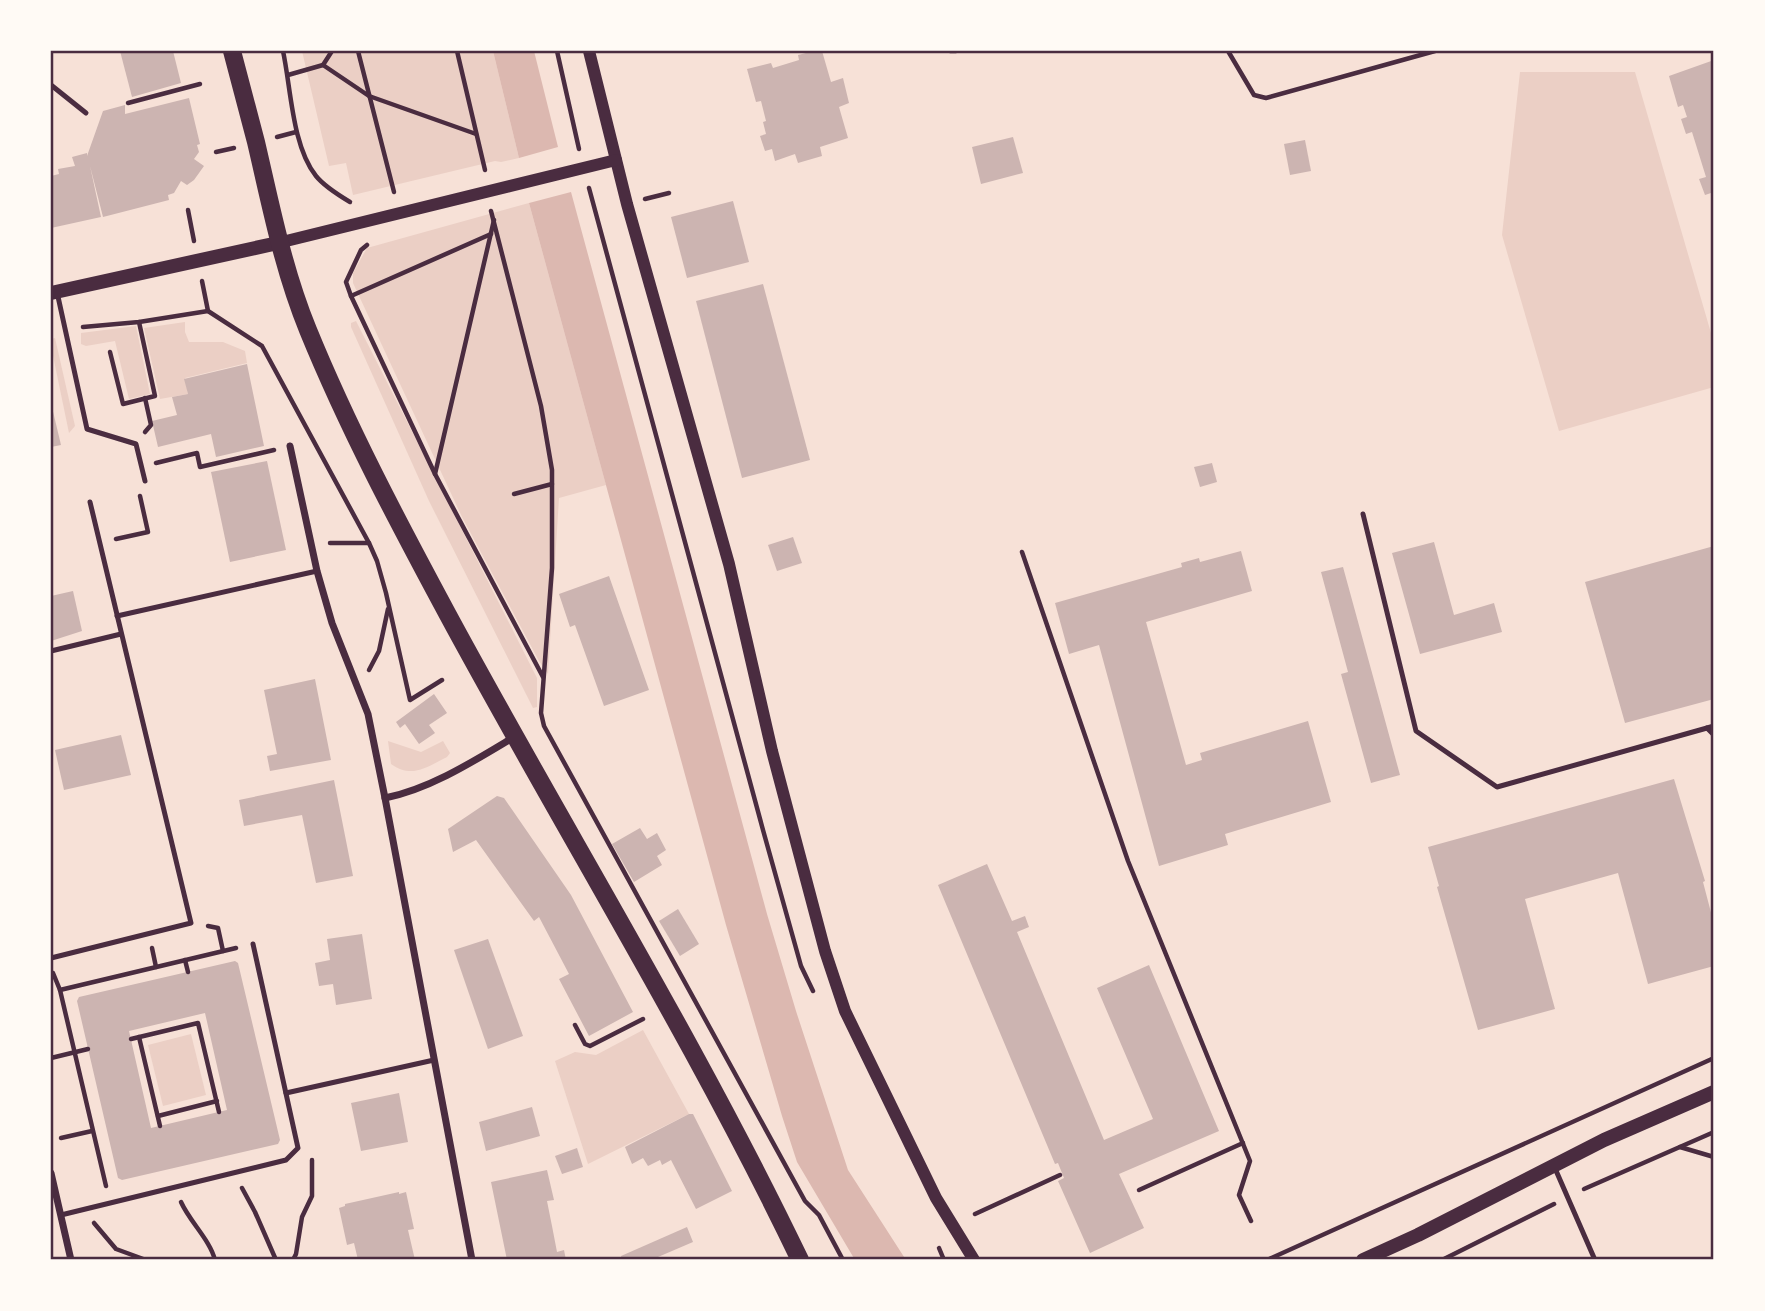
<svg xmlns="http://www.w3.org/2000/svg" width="1765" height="1311" viewBox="0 0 1765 1311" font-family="Karla,sans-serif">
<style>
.green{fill:#ebcfc5}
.water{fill:#dcb8b0}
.building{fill:#ccb4b1;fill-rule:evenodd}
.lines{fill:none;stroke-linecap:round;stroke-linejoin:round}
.path{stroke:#4a2c40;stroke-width:4.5}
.service{stroke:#4a2c40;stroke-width:5}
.minor{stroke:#4a2c40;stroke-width:7}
.tertiary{stroke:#4a2c40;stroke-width:12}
.secondary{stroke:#4a2c40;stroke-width:14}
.primary{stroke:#4a2c40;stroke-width:18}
.neatline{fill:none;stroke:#4a2c40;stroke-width:2.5}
</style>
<rect width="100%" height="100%" fill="#f7e1d7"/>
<!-- green -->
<g class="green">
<polygon points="302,51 493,51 519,158 501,162 495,161 353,195 346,163 329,166"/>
<polygon points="1520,72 1635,72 1711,333 1714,333 1714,387 1559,431 1502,235"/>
<polygon points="529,203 606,485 559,498 548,674 539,661 462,517 353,283 353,273 367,248"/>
<polygon points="356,321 537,678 537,707 533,708 429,501 351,327 351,323"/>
<polygon points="185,322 185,332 189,342 223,342 245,351 247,363 185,378 188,394 160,399 144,328"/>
<polygon points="136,326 150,394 129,399 115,341 86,346 81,344 81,333"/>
<polygon points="55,338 75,426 69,433 51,346 51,339"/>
<path d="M388,741L421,752L443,741L450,753L447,757C427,767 412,779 391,764Z"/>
<polygon points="643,1030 689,1114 588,1164 555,1061 575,1052 596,1055"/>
<polygon points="191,1034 206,1095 163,1106 148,1045"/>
</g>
<!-- water -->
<g class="water">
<polygon points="493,51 534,51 558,147 519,158"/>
<polygon points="571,192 767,914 796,1011 848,1170 906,1260 855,1260 797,1162 782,1116 726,925 529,203"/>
</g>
<!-- building -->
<g class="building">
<polygon points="120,51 173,51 181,83 132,97"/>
<polygon points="814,51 822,51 831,82 843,78 849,103 839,107 848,138 820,147 822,156 798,163 795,154 775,161 772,149 765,151 760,136 766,134 763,122 766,121 761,101 756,102 747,69 771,63 773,68 799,60 798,55"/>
<polygon points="1714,60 1714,201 1711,193 1705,195 1699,179 1706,177 1692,132 1686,134 1681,119 1687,117 1683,105 1678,107 1669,76"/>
<polygon points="189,98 200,144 197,145 199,152 194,159 204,166 194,180 187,185 181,181 174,193 168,195 169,200 103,217 90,166 101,217 51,228 51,176 59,174 58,169 75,166 72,157 87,153 87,156 103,111 125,105 125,114"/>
<polygon points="1013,137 1023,173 981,184 972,147"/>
<polygon points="1305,140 1311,171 1290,175 1284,144"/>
<polygon points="733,201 749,262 687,278 671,217"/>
<polygon points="763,284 810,460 742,478 696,301"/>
<polygon points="247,364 264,446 216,457 211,434 158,447 152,421 177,415 172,397 188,394 184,379"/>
<polygon points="51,403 61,445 51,447"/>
<polygon points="267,461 286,550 230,562 211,472"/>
<polygon points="1212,463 1217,482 1200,487 1194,467"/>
<polygon points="793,537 802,563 777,571 768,545"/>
<polygon points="1434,542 1454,615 1494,603 1502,632 1420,654 1392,553"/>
<polygon points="1714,546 1714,571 1711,572 1714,583 1714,699 1625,723 1585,582"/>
<polygon points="1241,551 1252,591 1146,622 1186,765 1202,760 1200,753 1308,721 1331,802 1225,834 1228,845 1159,866 1099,645 1069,654 1055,603 1182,567 1181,563 1199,558 1200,562"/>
<polygon points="1343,567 1400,775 1371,783 1341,674 1348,672 1321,572"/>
<polygon points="609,576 649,690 604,706 575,625 570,627 559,594"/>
<polygon points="73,591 82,631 51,641 51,596"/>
<polygon points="315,679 331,760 270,771 267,756 277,754 264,690"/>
<polygon points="434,694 447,713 429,725 435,733 419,744 405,724 400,728 396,722"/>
<polygon points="121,735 131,775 64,790 55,750"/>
<polygon points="1674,779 1705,881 1703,882 1714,924 1714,966 1648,984 1618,873 1525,899 1555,1009 1478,1030 1437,887 1439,886 1428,847"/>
<polygon points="334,780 353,876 316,883 302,815 244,826 239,800"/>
<polygon points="497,796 504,798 571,895 633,1012 589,1036 559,979 569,974 539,917 534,921 476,840 453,852 448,829"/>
<polygon points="640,828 647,839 657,833 666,850 657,856 662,865 634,882 612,844"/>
<polygon points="987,864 1012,921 1025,916 1029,927 1017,932 1104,1140 1153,1119 1097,988 1149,965 1219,1131 1119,1174 1144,1228 1090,1253 1058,1181 1064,1178 1058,1163 1055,1164 938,885"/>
<polygon points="678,909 699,944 680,956 659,921"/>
<polygon points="362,934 372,999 336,1005 333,984 319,986 315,963 330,960 327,939"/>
<polygon points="488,939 523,1036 488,1049 454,950"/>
<path d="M235,961L238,963L280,1140L278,1144L122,1180L118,1178L77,1001L79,997ZM205,1013L227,1110L151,1128L129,1031Z"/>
<polygon points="399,1093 408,1142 361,1151 351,1103"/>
<polygon points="532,1107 540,1136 486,1151 479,1122"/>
<polygon points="689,1114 693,1114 732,1191 696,1209 671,1160 662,1165 660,1160 648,1166 643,1158 632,1164 625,1147"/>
<polygon points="577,1148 583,1167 562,1174 555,1156"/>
<polygon points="547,1170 554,1200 547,1201 552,1226 557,1252 564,1250 566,1260 507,1260 491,1182"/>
<polygon points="399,1192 399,1194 406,1192 414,1229 408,1230 415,1260 358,1260 354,1243 347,1245 339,1208 345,1206 345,1204"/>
<polygon points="687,1227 693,1242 651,1260 622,1260 621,1256"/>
</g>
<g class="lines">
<!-- path -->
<g class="path">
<path d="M283,51C291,88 292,146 316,176C324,186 340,196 350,202"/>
<polyline points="358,51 394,192"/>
<polyline points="457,51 485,170"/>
<polyline points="557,51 579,149"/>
<polyline points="950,51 956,51"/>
<polyline points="1228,51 1254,95 1266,98 1435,51"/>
<polyline points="323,65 369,96 476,134"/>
<polyline points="288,75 323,65 332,51"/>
<polyline points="128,103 200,84"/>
<polyline points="277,137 296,132"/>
<polyline points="216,152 234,148"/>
<polyline points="589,188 763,830 801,966 813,991"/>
<polyline points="645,199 669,193"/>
<polyline points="188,210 194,241"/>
<polyline points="491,211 541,406 552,470 552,568 541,713 544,726 805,1201 819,1215 843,1260"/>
<polyline points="367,245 361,250 346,282 351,296 435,474 543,677"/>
<polyline points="202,281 208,311"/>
<polyline points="351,296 491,234"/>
<polyline points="83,327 139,322 208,311 262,346 369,543 377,561 386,593 410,700 442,680"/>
<polyline points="110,352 123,404 155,396 139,322"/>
<polyline points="145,398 151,425 145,432"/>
<polyline points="156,463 197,453 200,467 274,450"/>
<polyline points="435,474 494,220"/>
<polyline points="514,494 552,484"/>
<polyline points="116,539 148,532 140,496"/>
<polyline points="330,543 369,543"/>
<polyline points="1022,552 1128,861 1250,1161 1239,1195 1251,1221"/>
<polyline points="369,670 379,651 388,609"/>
<polyline points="208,926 218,928 223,951"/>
<polyline points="152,948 156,967"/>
<polyline points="185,960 188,972"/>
<polyline points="53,973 60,990"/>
<polyline points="575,1025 585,1044 590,1046 643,1019"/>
<polyline points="139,1037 160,1126"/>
<polyline points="131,1039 198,1023 219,1112"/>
<polyline points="51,1058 88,1049"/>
<polyline points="158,1116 217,1101"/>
<polyline points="61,1138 92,1131"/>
<polyline points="1680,1147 1714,1157"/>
<polyline points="106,1186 60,990 236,948"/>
<polyline points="242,1188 255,1212 276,1260"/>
<polyline points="1584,1189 1714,1132"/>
<polyline points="1139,1190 1243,1143"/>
<path d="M181,1202C190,1222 210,1240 215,1260"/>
<polyline points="975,1214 1060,1175"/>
<polyline points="94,1223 116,1249 146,1260"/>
<polyline points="939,1248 944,1260"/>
<polyline points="293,1260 296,1254 302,1217 312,1196 312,1160"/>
<polyline points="1267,1260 1714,1058"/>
<polyline points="1442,1260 1554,1204"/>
</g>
<!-- service -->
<g class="service">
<polyline points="51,85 86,113"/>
<polyline points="57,292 87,429 136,444 145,481"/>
<polyline points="1363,514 1416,731 1497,787 1707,728"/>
<polyline points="117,616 317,571"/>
<polyline points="51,651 121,634"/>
<polyline points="1714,726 1707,728 1714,735"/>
<polyline points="51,958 191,923 90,502"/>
<polyline points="286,1093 434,1060"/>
<polyline points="1554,1166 1595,1260"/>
<polyline points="61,1215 286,1160 298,1148 253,944"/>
</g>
<!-- minor -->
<g class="minor">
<polyline points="290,446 317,571 332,623 368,714 385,798"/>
<polyline points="51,1173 71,1260"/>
<path d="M472,1260L385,798C430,789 474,761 514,737"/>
</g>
<!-- tertiary -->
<g class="tertiary">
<polyline points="589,51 627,204 729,564 772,751 825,951 845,1011 936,1198 974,1260"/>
<polyline points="278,243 616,160"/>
</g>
<!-- secondary -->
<g class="secondary">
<polyline points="51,293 278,243"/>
<polyline points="1363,1260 1418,1235 1604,1140 1714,1092"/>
</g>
<!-- primary -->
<path class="primary" d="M232,51C240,81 248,112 256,142C271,206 283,269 308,330C348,428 398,522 448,615C564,830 694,1039 800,1260"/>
</g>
<!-- border -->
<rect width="1765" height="1311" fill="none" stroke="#fffaf5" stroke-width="105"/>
<rect x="52" y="52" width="1660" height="1206" class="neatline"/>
</svg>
